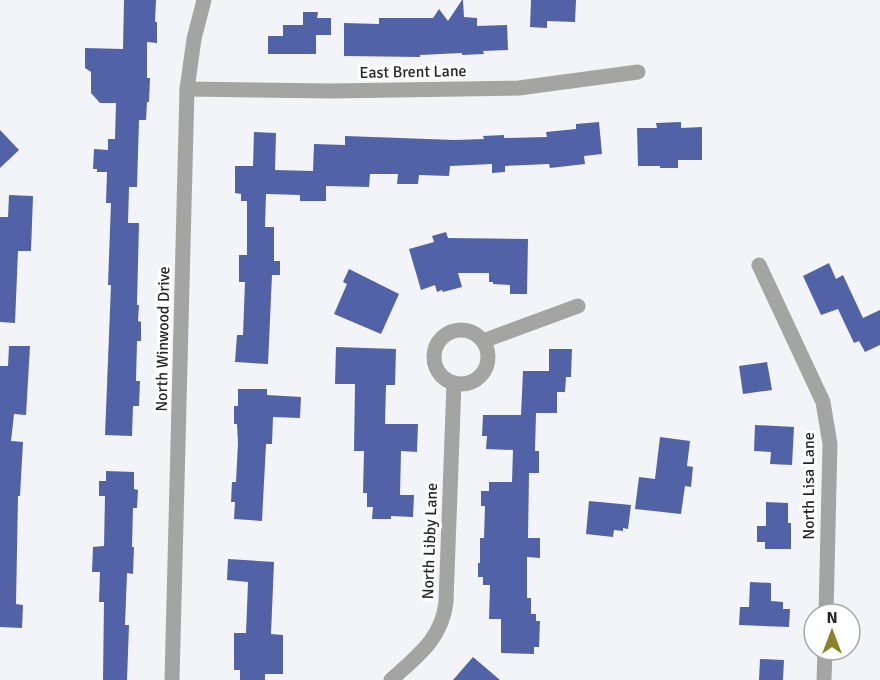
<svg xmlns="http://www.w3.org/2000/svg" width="880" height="680" viewBox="0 0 880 680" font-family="Signika,sans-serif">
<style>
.building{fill:#5262a7}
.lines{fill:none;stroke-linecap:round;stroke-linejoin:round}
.minor{stroke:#a4a4a2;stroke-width:15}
.labels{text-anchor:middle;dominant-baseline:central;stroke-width:6;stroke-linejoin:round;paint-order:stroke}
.street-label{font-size:16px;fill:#252627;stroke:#fff}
</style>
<rect width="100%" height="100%" fill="#f3f4f7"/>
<!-- building -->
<g class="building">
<polygon points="124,0 156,0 155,22 157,22 157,43 147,42 147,78 150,78 149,102 147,102 146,120 139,120 137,187 129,187 128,223 139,223 137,305 139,305 138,321 141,322 141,341 137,341 136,381 140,381 139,406 133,406 132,436 105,435 111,285 108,285 111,203 106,203 107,172 97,172 97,169 93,169 94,149 108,150 108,139 115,139 116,103 100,103 91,93 91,72 85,68 85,48 123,49"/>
<polygon points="462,0 463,0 464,17 477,18 477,26 507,25 508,50 483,51 484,54 462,55 462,53 420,55 420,57 344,56 344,23 379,24 379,18 433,18 439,9 448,21"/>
<polygon points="531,0 576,0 575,22 547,21 547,28 530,27"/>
<polygon points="303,12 318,12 317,18 331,18 331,35 316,35 316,54 268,54 268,36 283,36 283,25 303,25"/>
<polygon points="599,122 602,154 584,156 585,164 550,168 549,164 505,166 505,172 492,173 492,164 450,166 449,176 419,175 418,184 397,184 398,174 370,174 369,187 326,186 326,201 300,201 300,195 266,194 265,227 274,227 274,261 280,261 280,275 272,275 268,364 235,362 237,335 243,335 245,282 239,282 239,255 247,255 247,201 241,201 241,194 235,193 235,166 253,166 254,132 276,133 275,170 313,171 314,144 345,145 345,136 455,140 484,139 483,136 504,135 504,138 547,137 546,132 576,129 576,124"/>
<polygon points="681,122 681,128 702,127 702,160 678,160 678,168 660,168 660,166 638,166 637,128 657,128 656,123"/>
<polygon points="0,130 19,150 0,168"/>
<polygon points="9,195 33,196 31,251 18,251 15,323 0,322 0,217 8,217"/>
<polygon points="446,232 448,238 528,239 527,294 510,294 510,285 493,284 493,282 489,282 489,273 458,273 462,287 443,292 442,290 437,292 435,285 421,290 409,249 434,242 432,236"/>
<polygon points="829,263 836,279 843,275 863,318 880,310 880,345 865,352 859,341 854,343 838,309 821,315 803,276"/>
<polygon points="349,269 399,294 381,334 334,314 347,284 343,282"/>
<polygon points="9,346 30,346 26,415 14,414 11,441 23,442 20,496 18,496 16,604 23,605 22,628 0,627 0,366 8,366"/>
<polygon points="336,347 396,349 395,385 386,385 385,424 418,424 417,452 401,451 400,495 414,495 413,517 391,516 391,519 372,519 373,507 367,507 367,493 363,493 364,451 354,451 355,384 335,384"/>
<polygon points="549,349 572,349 571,377 566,377 565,392 557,392 557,413 536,413 535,451 539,451 539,473 529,473 528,538 540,538 540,558 527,557 527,598 531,598 531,614 536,614 536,621 540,621 539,647 534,647 534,654 501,653 501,619 489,619 490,585 483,585 483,577 478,577 478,563 480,563 480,538 484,538 485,506 481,506 481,491 489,491 489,482 512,482 513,450 486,449 487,436 482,436 483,415 521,415 523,371 549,371"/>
<polygon points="767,362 772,390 743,394 739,366"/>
<polygon points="238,389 267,389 267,395 301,397 300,418 273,417 272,444 266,444 262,521 234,519 235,502 231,502 232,482 236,482 238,443 237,424 234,424 234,406 238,406"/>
<polygon points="755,425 794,427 792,465 770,464 771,452 754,451"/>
<polygon points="660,437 690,441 687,466 693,467 691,487 685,486 681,514 635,509 639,477 655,479"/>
<polygon points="106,471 134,472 134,489 138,490 137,508 133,508 132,547 134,547 133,574 127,573 125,625 129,625 127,680 103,680 104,602 99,602 100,572 92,572 93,547 104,546 105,496 99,496 99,481 106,481"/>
<polygon points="589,501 631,505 628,529 623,528 623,531 614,530 613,537 586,534"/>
<polygon points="766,502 788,503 788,523 791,523 791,549 765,549 765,542 757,542 757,526 766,526"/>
<polygon points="228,559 274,562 271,634 283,635 283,674 265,674 265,680 240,680 240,670 234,670 234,633 246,633 248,582 227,580"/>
<polygon points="750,582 771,583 771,601 783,602 783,609 790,609 789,627 739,625 740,607 749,607"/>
<polygon points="473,657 500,680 453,680"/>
<polygon points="760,659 784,660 783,680 759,680"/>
</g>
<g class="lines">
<!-- minor -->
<g class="minor">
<polyline points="187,89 331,91 519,88 638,72"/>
<polyline points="759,265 823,402 830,444 826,614"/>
<circle cx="461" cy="357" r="27"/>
<polyline points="483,341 578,306"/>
<polyline points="172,680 187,89 194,39 204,0"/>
<path d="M391,680C417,656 442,639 446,602L454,383"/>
<polyline points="824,680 825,650"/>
</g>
</g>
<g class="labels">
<!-- street labels -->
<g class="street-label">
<text transform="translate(413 72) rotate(-1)">East Brent Lane</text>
<text transform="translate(163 339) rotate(-89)">North Winwood Drive</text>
<text transform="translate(809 486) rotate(-90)">North Lisa Lane</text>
<text transform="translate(430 541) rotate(-88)">North Libby Lane</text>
</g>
</g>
<!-- north arrow -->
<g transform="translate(832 632)"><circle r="28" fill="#ffffff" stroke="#a8a8a9" stroke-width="1.5"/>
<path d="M0-4.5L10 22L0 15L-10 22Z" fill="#8c8229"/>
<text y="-9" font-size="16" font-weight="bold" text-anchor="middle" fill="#252627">N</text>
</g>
</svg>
